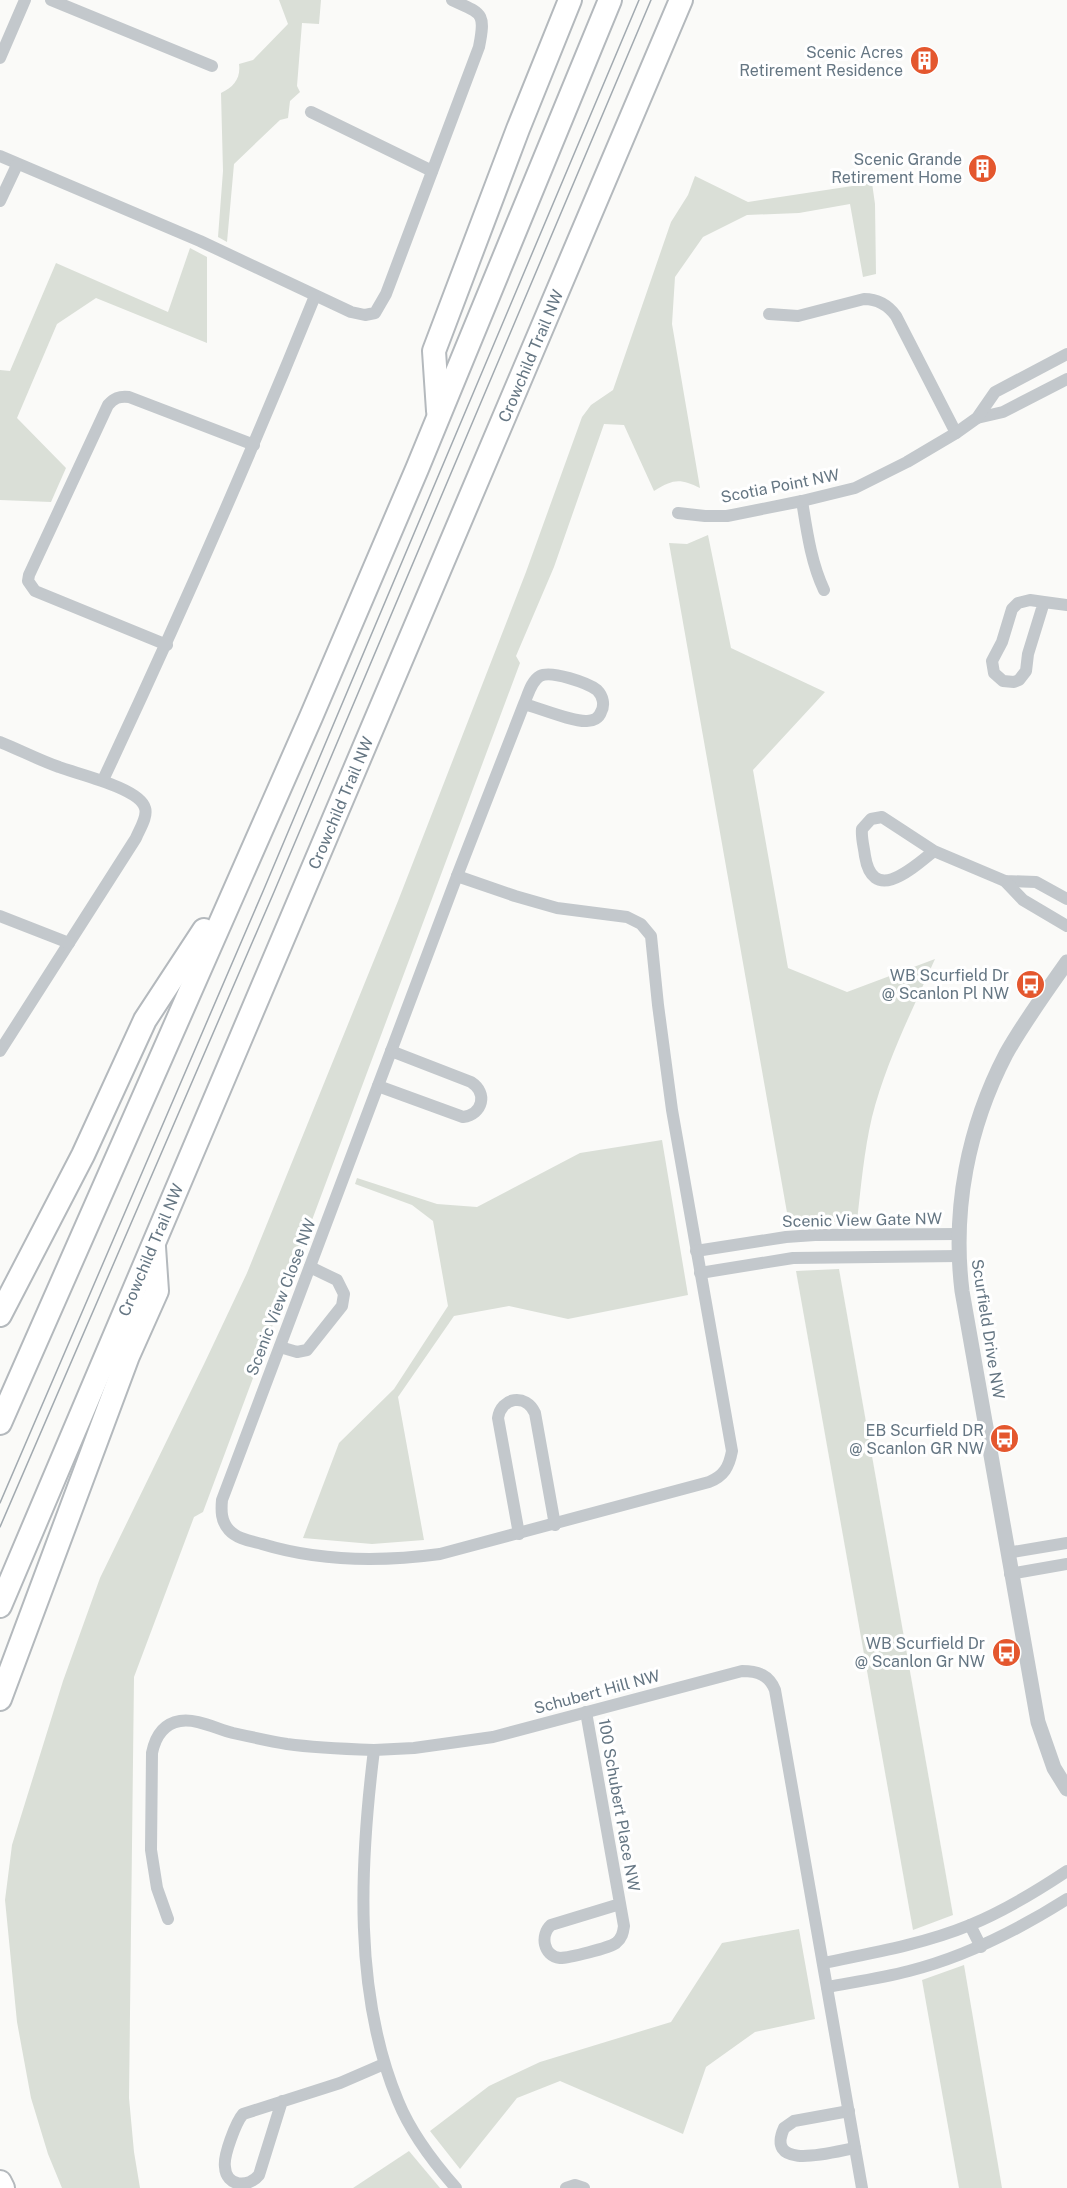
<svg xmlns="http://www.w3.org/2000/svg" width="1067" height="2188" viewBox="0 0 1067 2188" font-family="'Public Sans',sans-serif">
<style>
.green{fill:#dadfd7}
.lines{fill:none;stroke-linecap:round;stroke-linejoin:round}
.motorway-casing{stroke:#b4b9bd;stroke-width:26}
.minor{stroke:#c3c8cc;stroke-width:12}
.tertiary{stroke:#c3c8cc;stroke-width:15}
.motorway{stroke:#fff;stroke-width:22}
.tram{stroke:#a2aab0;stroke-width:1.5}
.labels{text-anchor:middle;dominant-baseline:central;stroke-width:6;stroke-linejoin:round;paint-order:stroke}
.poi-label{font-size:16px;fill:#657683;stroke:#fff;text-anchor:end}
.street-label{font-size:16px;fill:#657683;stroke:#fff}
</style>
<rect width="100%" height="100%" fill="#fafaf8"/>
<!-- green -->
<g class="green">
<path d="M279,0H321L319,24L302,23L297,86L300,92L290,101L288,118L280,120L234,164L227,242L218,237L223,171L221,93C234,87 241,78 239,64L253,60L288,24Z"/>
<path d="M695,176L748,202L872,183L875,204L876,274L863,277L850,204L799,213L747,215L703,237L675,277L672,324L700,488C680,478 673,479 654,491L624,425L604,424L554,567L516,656L520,663L203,1512L194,1517L134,1677L129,2098L134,2152L140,2188H62L48,2154L31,2098L17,2022L5,1900L12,1845L63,1681L100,1578L205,1362L247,1273L398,901L526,572L582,417L591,405L613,390L671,222L688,195Z"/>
<polygon points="190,248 207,257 207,343 96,298 57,324 17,418 66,468 51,502 0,500 0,370 10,371 56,263 168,312"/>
<path d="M708,535L731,648L825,692L753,770L788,968L847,992L935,959C912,1011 886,1062 872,1117C864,1151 861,1187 857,1221L789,1224L669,543L687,544Z"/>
<polygon points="662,1140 688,1295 568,1319 509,1306 454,1316 398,1397 424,1540 372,1544 303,1538 339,1443 394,1389 448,1306 433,1221 412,1205 355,1184 357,1178 437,1204 477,1207 580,1153"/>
<polygon points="839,1269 953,1915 913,1930 796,1271"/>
<polygon points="799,1929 815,2019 755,2032 706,2067 683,2134 560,2081 517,2098 460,2169 430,2131 489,2086 540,2062 671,2022 722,1943"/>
<polygon points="964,1965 1002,2188 959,2188 922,1980"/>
<polygon points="409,2151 440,2188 353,2188"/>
</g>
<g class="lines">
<defs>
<g id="motorway">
<polyline points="438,411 434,351 518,129 570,0"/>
<polyline points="0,1315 83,1155 145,1020 204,930"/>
<polyline points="0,1423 311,717 417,469 610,0"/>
<polyline points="0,1606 681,0"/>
<polyline points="0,1699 128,1356 157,1291 154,1247"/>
<polyline points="0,2182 3,2188"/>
</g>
</defs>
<!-- motorway casing -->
<use href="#motorway" class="motorway-casing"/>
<!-- minor -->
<g class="minor">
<polyline points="51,0 212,66"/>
<polyline points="0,58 25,0"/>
<polyline points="311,112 432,171"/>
<path d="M0,156L200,241L351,312L365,315L375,313L386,294L479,47C486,12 482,14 452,0"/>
<polyline points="0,201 17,165"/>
<path d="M769,314L798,316L864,299C878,299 888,305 896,316L956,433"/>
<polyline points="977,418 1003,412 1067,379"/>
<path d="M802,501C807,532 811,562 824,590"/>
<polyline points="678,513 705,516 727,516 802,501 855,488 907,462 956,433 977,418 995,392 1067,354"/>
<polyline points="1044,602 1028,654 1026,671 1019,680 1014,682 1003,681 994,673 992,661 1002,642 1012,609 1018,603 1030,600 1044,602 1067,605"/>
<path d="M167,645L35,591L28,581L29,575L108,405C114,398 119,396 129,397L254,445"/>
<path d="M0,742C20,750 39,760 59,767C77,774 140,788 145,808C148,817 139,830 136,838L0,1051"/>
<path d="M103,780C178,620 249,459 315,296"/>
<path d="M934,851C913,868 873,905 865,856C864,847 861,838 862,829L871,819L882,817L934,851L1005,881L1036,882L1067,899"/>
<path d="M457,876L515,896L557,908L627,917L641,924L651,936L658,1005L672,1110L732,1451C729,1467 724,1476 709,1482L440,1554C380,1562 321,1562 262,1544C251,1541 237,1539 229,1530C221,1521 221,1511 222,1500Z"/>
<path d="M457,876L524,704C528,695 531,681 540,676C551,670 588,683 597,690C603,696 605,705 601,712C599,718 593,721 587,721C573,722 539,708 524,704"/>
<polyline points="1005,881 1023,900 1067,926"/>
<polyline points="0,916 69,943"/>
<path d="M378,1086L463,1117C483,1114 488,1093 471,1082L391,1051"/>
<polyline points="696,1251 786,1237 815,1235 958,1234"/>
<polyline points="700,1273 793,1258 959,1256"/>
<polyline points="280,1347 297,1352 307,1350 342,1306 344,1294 337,1280 310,1267"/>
<path d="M519,1534L498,1418C501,1397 526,1393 535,1413L555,1525"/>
<polyline points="1007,1553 1067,1543"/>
<polyline points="1010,1574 1067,1564"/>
<path d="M586,1712L624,1926C623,1933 622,1938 616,1943C609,1948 569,1958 560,1958C543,1956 540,1935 551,1925L620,1904"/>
<path d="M168,1919L157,1888L151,1850L152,1753C155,1738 162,1724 180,1721C196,1718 217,1729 233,1733C251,1737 269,1741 287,1744C316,1748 345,1749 374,1750"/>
<polyline points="970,1925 981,1947"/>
<path d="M823,1963C872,1953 924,1944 970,1925C1004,1911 1037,1891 1067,1871"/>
<path d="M827,1987C854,1982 882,1978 909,1971C965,1957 1018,1930 1067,1899"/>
<path d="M282,2101L259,2175C249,2188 226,2187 225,2167C223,2156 236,2122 243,2114L340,2083L384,2064"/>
<path d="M849,2111L794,2121L784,2128C764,2173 836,2151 855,2148"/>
<path d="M456,2188C433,2162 411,2133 398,2101C353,1993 360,1863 374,1750L414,1748L493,1737L742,1671C758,1671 769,1675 775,1690L862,2188"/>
<polyline points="566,2188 575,2185 584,2188"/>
</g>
<!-- tertiary -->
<path class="tertiary" d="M1067,962C1046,992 1024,1022 1006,1054C968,1127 952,1209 962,1291L1038,1722L1054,1768L1067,1789"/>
<!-- motorway -->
<use href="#motorway" class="motorway"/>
<!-- tram -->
<g class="tram">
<polyline points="0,1503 264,889 639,0"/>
<polyline points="0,1527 274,892 651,0"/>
</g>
</g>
<!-- icons -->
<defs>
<symbol id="building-disc" viewBox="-11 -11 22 22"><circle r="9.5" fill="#e4572e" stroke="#fff"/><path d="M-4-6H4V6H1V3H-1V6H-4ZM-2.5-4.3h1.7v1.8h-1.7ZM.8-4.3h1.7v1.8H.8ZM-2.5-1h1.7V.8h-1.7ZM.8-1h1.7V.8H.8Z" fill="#fff"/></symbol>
<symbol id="bus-disc" viewBox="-11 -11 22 22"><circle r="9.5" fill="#e4572e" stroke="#fff"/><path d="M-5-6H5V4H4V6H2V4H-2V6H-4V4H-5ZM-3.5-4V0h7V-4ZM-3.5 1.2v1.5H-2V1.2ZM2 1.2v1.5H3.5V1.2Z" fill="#fff"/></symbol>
</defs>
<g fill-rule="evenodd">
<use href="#building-disc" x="908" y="44" width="33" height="33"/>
<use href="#building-disc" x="966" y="152" width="33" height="33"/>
<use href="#bus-disc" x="1014" y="968" width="33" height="33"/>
<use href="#bus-disc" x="988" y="1422" width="33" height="33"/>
<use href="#bus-disc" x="990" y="1636" width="33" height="33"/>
</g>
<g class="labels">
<!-- poi labels -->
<g class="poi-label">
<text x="903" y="52">Scenic Acres<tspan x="903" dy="18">Retirement Residence</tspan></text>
<text x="962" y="159">Scenic Grande<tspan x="962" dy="18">Retirement Home</tspan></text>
<text x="1009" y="975">WB Scurfield Dr<tspan x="1009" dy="18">@ Scanlon Pl NW</tspan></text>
<text x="984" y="1430">EB Scurfield DR<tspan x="984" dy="18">@ Scanlon GR NW</tspan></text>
<text x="985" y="1643">WB Scurfield Dr<tspan x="985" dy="18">@ Scanlon Gr NW</tspan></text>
</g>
<!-- street labels -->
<g class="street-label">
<text transform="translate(531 356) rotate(-67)">Crowchild Trail NW</text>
<text transform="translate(780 486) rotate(-11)">Scotia Point NW</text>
<text transform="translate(341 803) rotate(-67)">Crowchild Trail NW</text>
<text transform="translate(862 1220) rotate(-1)">Scenic View Gate NW</text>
<text transform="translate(151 1250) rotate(-67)">Crowchild Trail NW</text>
<text transform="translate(281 1297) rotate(-69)">Scenic View Close NW</text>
<text transform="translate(988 1329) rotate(81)">Scurfield Drive NW</text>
<text transform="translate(597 1692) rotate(-15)">Schubert Hill NW</text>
<text transform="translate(619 1805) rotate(80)">100 Schubert Place NW</text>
</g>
</g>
</svg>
